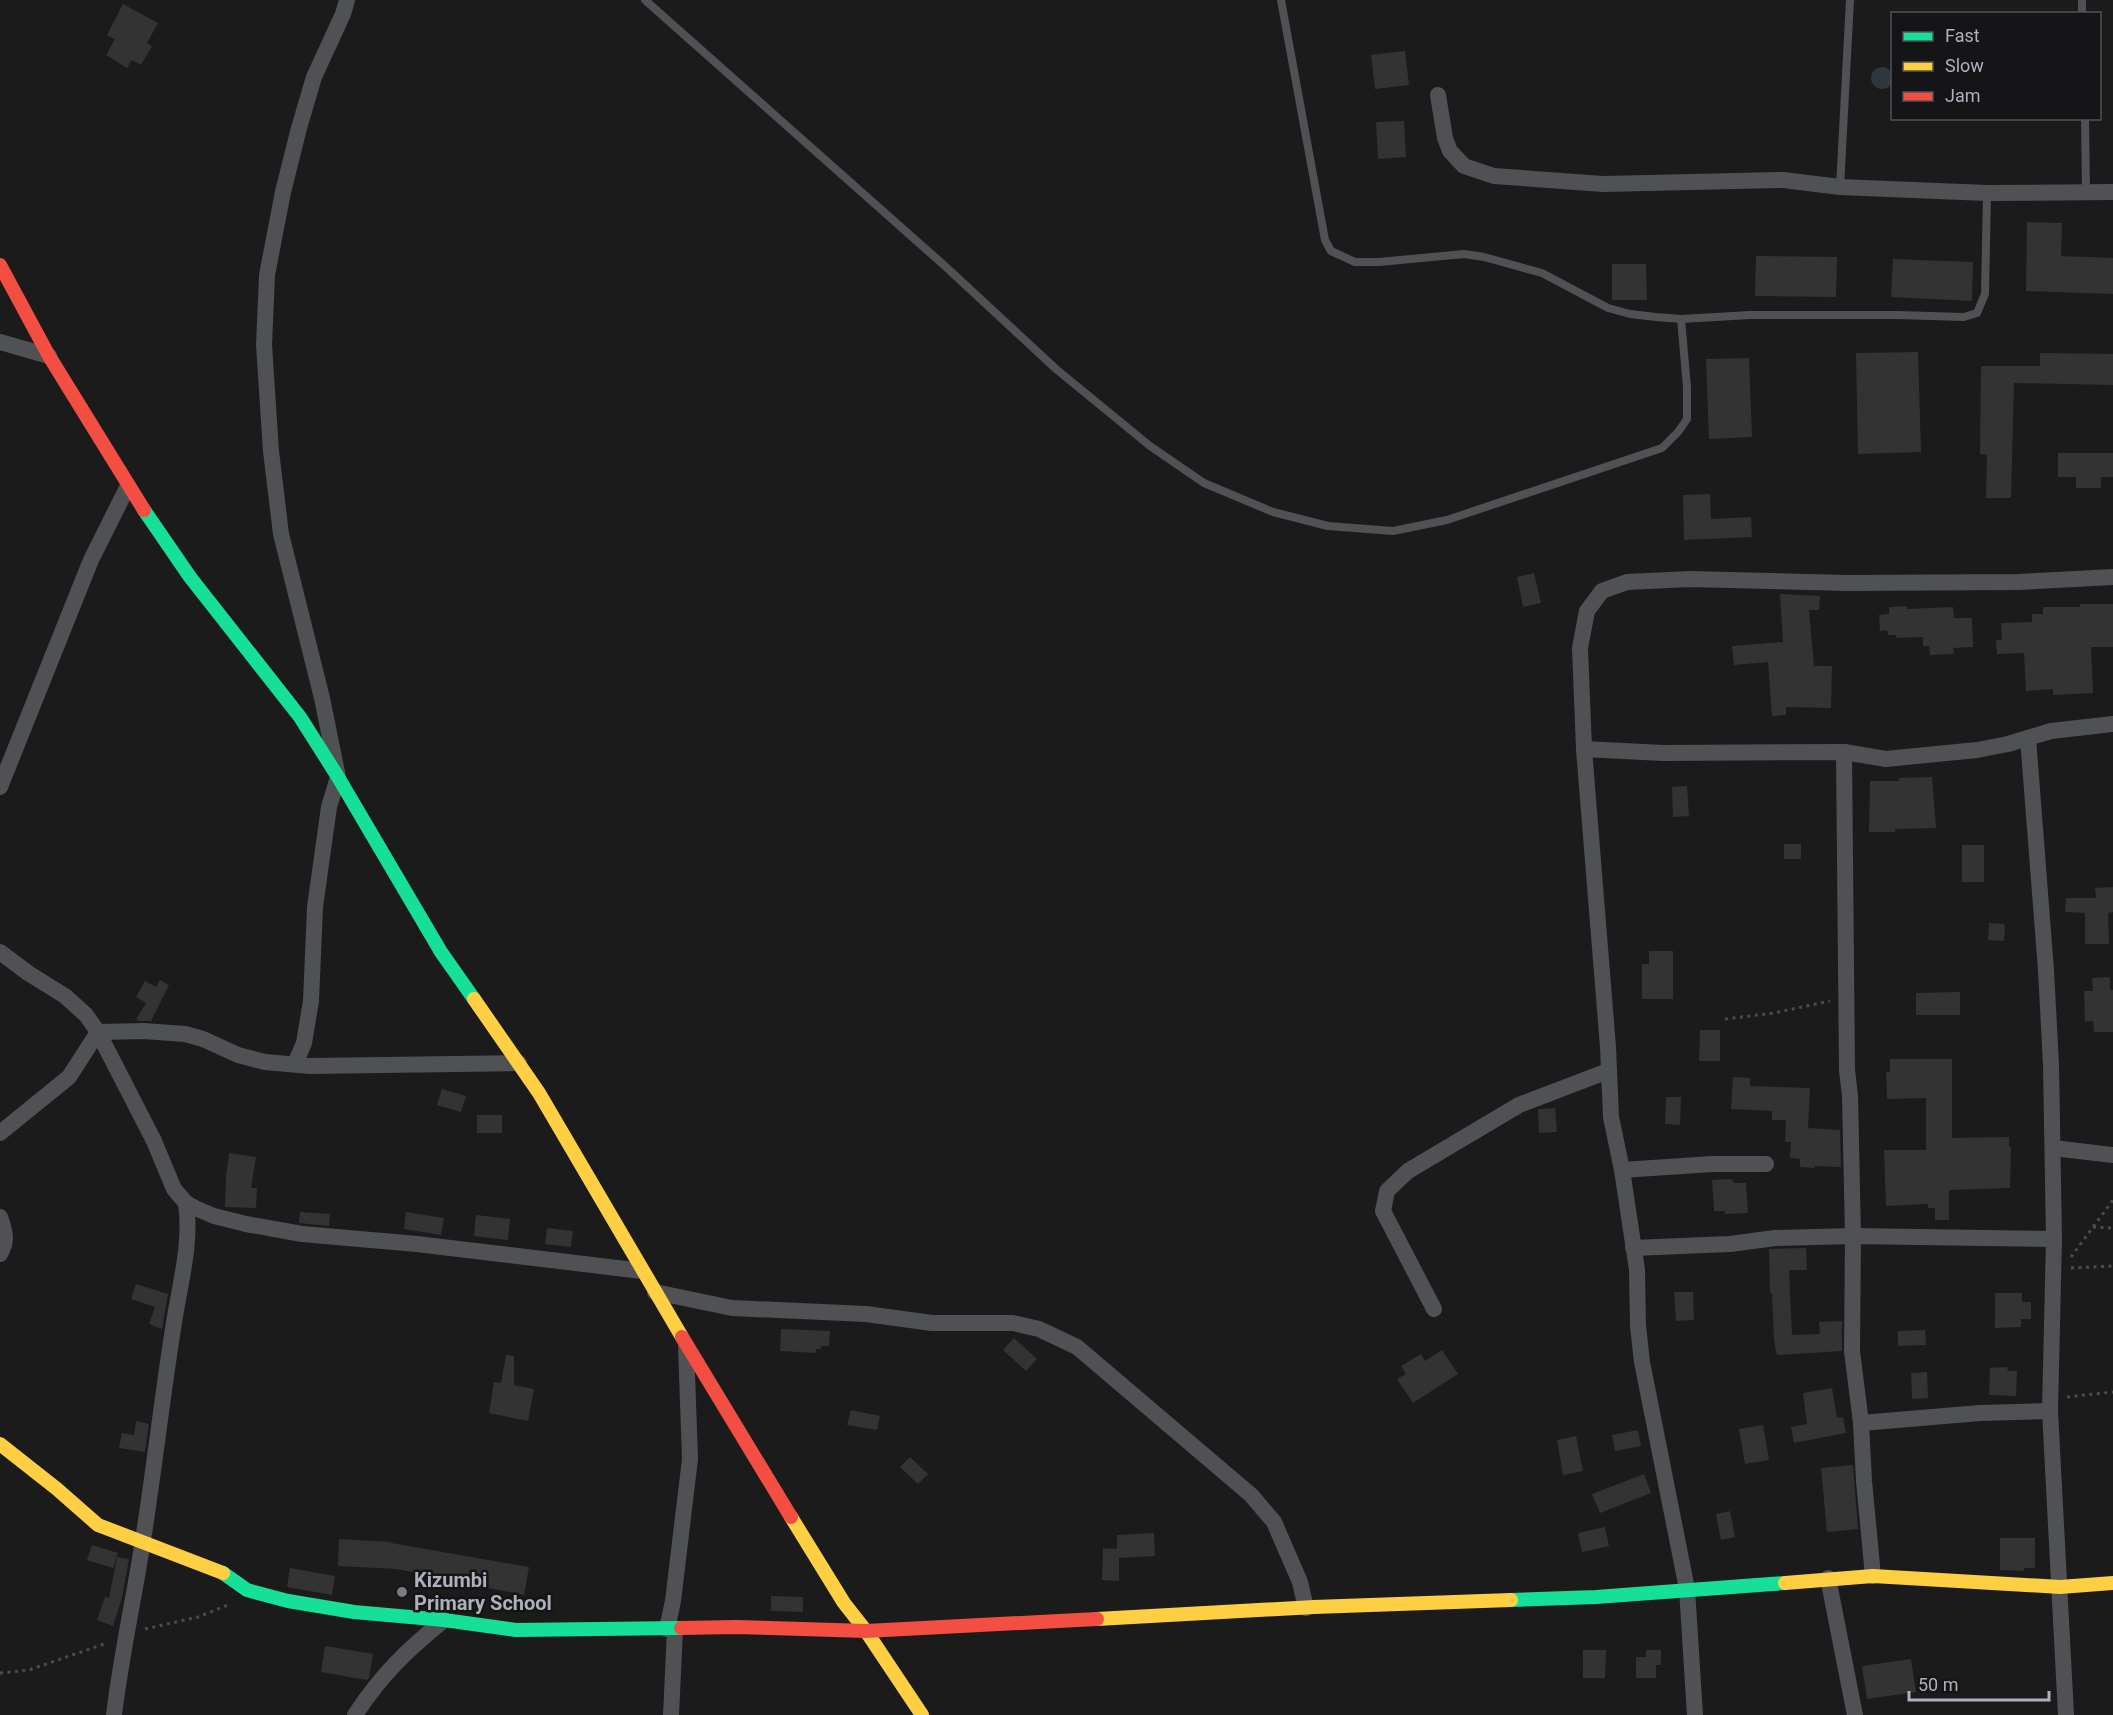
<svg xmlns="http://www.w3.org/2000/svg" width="2113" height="1715" viewBox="0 0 2113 1715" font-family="Roboto,sans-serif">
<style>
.water{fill:#2e363e}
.building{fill:#333334}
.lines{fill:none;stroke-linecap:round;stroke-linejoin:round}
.path{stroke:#4b4c4f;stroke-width:3;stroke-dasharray:3 4.5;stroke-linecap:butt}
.lane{stroke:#4f5155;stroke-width:8}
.street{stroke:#4f5155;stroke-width:16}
.fast{stroke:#16e098;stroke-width:14}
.slow{stroke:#ffcf43;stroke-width:14}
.jam{stroke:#f24e42;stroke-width:14}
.poi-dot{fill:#7a7c84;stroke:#151518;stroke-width:2}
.labels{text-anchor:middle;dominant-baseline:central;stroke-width:5;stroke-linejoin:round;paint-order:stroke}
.poi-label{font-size:20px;font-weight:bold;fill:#adb1bc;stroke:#151518;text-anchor:start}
</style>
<rect width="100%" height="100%" fill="#1b1b1c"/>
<!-- water -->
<circle class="water" cx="1882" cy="78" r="11"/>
<!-- building -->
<g class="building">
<polygon points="123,4 158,23 147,43 152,46 141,65 132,60 127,68 106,55 115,39 107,35"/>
<polygon points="1405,51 1409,85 1375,89 1371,55"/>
<polygon points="1404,121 1406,157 1378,159 1376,122"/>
<polygon points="2027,222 2062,223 2061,256 2113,258 2113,294 2026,291"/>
<polygon points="1756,256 1837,257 1836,297 1755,296"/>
<polygon points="1893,259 1973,262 1972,301 1891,297"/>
<polygon points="1612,264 1646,264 1647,300 1612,300"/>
<polygon points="1918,352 1921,452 1858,454 1856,353"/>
<polygon points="2040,353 2113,354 2113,385 2014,383 2011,498 1986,498 1987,455 1980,454 1981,366 2040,366"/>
<polygon points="1749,358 1752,437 1709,439 1706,359"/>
<polygon points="2058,453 2113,453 2113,477 2101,477 2101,488 2076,488 2076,477 2058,477"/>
<polygon points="1710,494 1711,519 1751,517 1752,537 1684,540 1683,495"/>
<polygon points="1534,573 1541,603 1523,607 1517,577"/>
<polygon points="1780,594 1820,596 1819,610 1809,610 1814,666 1832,666 1831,708 1786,707 1786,715 1772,716 1768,662 1734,665 1732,646 1783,642"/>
<polygon points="2080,604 2113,604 2113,647 2091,647 2093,693 2053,695 2053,689 2026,691 2024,653 1997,654 1996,640 2002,640 2001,623 2032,622 2032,614 2043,614 2043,607 2080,607"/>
<polygon points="1907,606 1907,609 1953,607 1954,618 1972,618 1973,647 1953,648 1954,654 1930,655 1929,646 1923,646 1923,637 1896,638 1896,635 1888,635 1887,630 1880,631 1879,615 1889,614 1889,607"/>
<polygon points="1932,777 1936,828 1895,829 1895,832 1869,832 1870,781 1899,781 1899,778"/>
<polygon points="1687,786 1689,816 1673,817 1672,787"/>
<rect x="1784" y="844" width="17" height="15"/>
<rect x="1962" y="845" width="22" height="37"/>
<polygon points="2113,887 2113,912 2108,913 2109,944 2085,944 2085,913 2065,912 2066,898 2096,898 2095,888"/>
<polygon points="1989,923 2005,924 2004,941 1988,940"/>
<polygon points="1649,951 1673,951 1673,999 1642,999 1642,964 1649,964"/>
<polygon points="2110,977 2110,990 2113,990 2113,1032 2094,1032 2093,1021 2085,1022 2084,991 2093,991 2092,978"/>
<polygon points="160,980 169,985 151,1021 139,1021 136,1019 146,1003 136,997 145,981 156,987"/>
<polygon points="1960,992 1960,1015 1916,1015 1916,993"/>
<polygon points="1700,1030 1720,1030 1720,1061 1699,1061"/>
<polygon points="1890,1059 1952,1059 1952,1138 2009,1137 2009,1147 2011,1147 2010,1188 1949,1190 1949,1220 1935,1220 1935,1208 1928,1208 1928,1204 1886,1206 1884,1150 1926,1150 1926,1098 1887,1099 1886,1072 1890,1072"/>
<polygon points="1733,1077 1750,1078 1750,1086 1810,1088 1808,1128 1840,1130 1841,1167 1815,1166 1815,1168 1800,1167 1800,1159 1790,1158 1791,1142 1785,1142 1786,1120 1772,1120 1772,1111 1731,1109"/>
<polygon points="442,1089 466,1096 461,1112 437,1105"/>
<polygon points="1666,1097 1681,1097 1680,1125 1665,1124"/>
<polygon points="1555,1108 1557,1132 1539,1133 1538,1109"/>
<rect x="477" y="1115" width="25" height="18"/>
<polygon points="229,1153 256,1157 251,1188 257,1188 256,1208 225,1207 226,1176"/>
<polygon points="1731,1179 1734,1183 1746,1183 1748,1213 1725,1214 1725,1211 1714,1211 1712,1180"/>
<polygon points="300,1212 330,1214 329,1226 299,1223"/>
<polygon points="406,1212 444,1218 441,1235 404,1229"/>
<polygon points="476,1215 510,1219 508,1240 474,1236"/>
<polygon points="547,1228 573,1231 571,1247 545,1244"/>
<polygon points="1806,1248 1807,1270 1789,1270 1792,1335 1820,1334 1819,1322 1842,1321 1842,1351 1777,1355 1774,1341 1772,1293 1770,1293 1769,1249"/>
<polygon points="136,1284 168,1294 162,1329 149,1324 155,1307 131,1299"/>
<polygon points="1674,1292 1693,1292 1694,1320 1676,1321"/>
<polygon points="1995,1293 2022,1293 2022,1302 2031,1302 2031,1319 2021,1319 2021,1327 1995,1328"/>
<polygon points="781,1329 830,1331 829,1346 821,1346 821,1349 816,1349 816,1353 780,1351"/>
<polygon points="1925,1330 1926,1345 1898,1346 1898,1331"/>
<polygon points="1014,1338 1037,1359 1026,1371 1003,1350"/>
<polygon points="1442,1350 1458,1374 1413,1403 1397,1379 1406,1374 1401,1366 1421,1354 1425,1361"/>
<polygon points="506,1355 514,1356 514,1385 534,1389 528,1421 489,1413 494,1382 501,1383"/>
<polygon points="2007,1367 2008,1371 2017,1371 2016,1396 1989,1395 1990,1368"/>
<polygon points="1927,1372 1928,1398 1912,1399 1911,1373"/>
<polygon points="1832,1388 1837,1418 1843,1417 1846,1433 1794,1443 1791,1427 1807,1424 1803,1393"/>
<polygon points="851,1410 880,1416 877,1430 847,1425"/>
<polygon points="136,1421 149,1424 145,1452 119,1448 122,1433 134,1435"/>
<polygon points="1763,1425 1769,1460 1745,1464 1739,1429"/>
<polygon points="1638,1430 1641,1446 1615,1451 1612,1435"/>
<polygon points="1576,1436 1583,1471 1563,1475 1557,1440"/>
<polygon points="910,1457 928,1474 918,1484 900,1467"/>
<polygon points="1853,1465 1858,1529 1827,1532 1821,1468"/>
<polygon points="1644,1474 1651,1493 1600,1513 1592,1494"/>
<polygon points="1730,1511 1735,1537 1721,1540 1716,1514"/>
<polygon points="1605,1527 1609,1546 1582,1552 1578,1533"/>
<polygon points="1154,1533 1155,1556 1119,1558 1119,1581 1102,1580 1103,1548 1117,1549 1117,1535"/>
<polygon points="2000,1538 2035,1538 2035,1568 2024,1568 2024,1571 2000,1570"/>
<polygon points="339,1539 391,1542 391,1543 529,1567 524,1595 474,1585 475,1583 396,1569 338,1566"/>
<polygon points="92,1545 118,1553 113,1568 87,1560"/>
<polygon points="117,1557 129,1559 122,1598 113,1626 97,1620 105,1597 109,1598"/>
<polygon points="290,1568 335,1576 332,1595 287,1587"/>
<polygon points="771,1596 803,1597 803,1612 771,1611"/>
<polygon points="325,1646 373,1654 369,1678 367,1680 321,1672"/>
<polygon points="1583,1650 1606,1650 1605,1678 1583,1678"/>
<polygon points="1646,1650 1661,1650 1661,1665 1656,1665 1656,1678 1636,1678 1636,1657 1646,1657"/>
<polygon points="1911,1659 1916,1692 1867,1699 1862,1666"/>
</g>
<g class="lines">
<!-- path -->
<g class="path">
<polyline points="1725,1019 1774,1013 1830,1001"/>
<polyline points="2093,1227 2113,1228"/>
<polyline points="2071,1257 2113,1200"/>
<polyline points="2071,1268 2113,1266"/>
<polyline points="2067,1397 2113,1392"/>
<polyline points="145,1629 198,1617 230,1604"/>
<polyline points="0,1673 29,1670 107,1643"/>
</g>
<!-- lane -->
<g class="lane">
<polyline points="645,0 946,267 1056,369 1150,446 1204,483 1273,512 1328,526 1393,531 1447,520 1662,448 1678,432 1687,419 1687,387 1681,319"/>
<polyline points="1281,0 1325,240 1331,251 1355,262 1379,262 1464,254 1484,257 1542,273 1608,308 1630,314 1656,317 1681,319 1750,315 1897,315 1964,317 1977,313 1985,294 1987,193"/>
<polyline points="2082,0 2082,14"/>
<polyline points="2085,118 2086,191"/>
<polyline points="1840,187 1850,0"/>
</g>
<!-- street -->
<g class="street">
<polyline points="1438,95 1445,138 1450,151 1464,166 1494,176 1603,184 1783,180 1840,187 1987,193 2113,192"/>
<polyline points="0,342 49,356"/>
<polyline points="2028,738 2046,970 2051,1065 2054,1239 2050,1411 2066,1715"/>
<polyline points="1584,749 1663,753 1844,752 1886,759 1977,750 2008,744 2051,731 2113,724"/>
<polyline points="1844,752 1847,1070 1850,1096 1853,1236 1852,1351 1861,1423 1864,1481 1873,1576"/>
<polyline points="0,787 91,560 128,486"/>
<polyline points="0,952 28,973 65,996 86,1015 98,1032 154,1141 174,1189 186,1203 195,1208 214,1216 246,1224 302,1234 417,1244 642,1271"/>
<polyline points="295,1064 304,1043 311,1001 315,907 329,807 338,777 322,698 281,534 271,451 264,345 267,275 283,192 299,128 314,77 343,14 347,0"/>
<polyline points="0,1133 69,1077 98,1032 144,1031 185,1034 203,1039 238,1055 265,1062 310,1066 519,1063"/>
<polyline points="2053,1148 2113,1155"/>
<polyline points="1622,1170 1712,1164 1766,1164"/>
<path d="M0,1217C5,1231 8,1241 0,1254"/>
<polyline points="1633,1248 1730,1244 1775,1238 1853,1236 2054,1239"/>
<polyline points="655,1292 732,1308 866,1314 932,1323 1013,1323 1039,1329 1077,1347 1251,1495 1274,1522 1300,1582 1306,1608"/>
<polyline points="1434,1309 1383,1211 1387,1191 1408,1171 1519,1105 1608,1071"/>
<polyline points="1861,1423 1980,1413 2050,1411"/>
<polyline points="1828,1578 1855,1715"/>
<polyline points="667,1629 673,1601 690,1459 686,1346"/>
<path d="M114,1715C121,1656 134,1599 143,1540C154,1470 162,1399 173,1329C179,1287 192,1245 186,1203"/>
<path d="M355,1715C381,1675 407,1650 444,1620"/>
<polyline points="671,1715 675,1629"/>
<polyline points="1695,1715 1687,1589 1642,1362 1638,1326 1637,1270 1622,1170 1611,1117 1608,1047 1584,749 1580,648 1587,611 1602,591 1627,582 1690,579 1848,583 2018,582 2113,577"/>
</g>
<!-- fast -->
<g class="fast">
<polyline points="144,510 190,577 300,717 338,777 441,952 474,999"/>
<polyline points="223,1573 247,1590 288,1601 354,1612 444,1620 516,1630 681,1628"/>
<polyline points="1511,1600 1596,1597 1785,1583"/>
</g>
<!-- slow -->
<g class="slow">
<polyline points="474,999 539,1093 682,1337"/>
<polyline points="0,1444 57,1489 98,1525 223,1573"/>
<polyline points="791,1517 844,1603 866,1631 922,1715"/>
<polyline points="1785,1583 1873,1576 2060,1587 2113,1583"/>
<polyline points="1097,1619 1314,1607 1511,1600"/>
</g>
<!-- jam -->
<g class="jam">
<polyline points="0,265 49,356 144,510"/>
<polyline points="682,1337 791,1517"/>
<polyline points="681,1628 736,1627 866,1631 1097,1619"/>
</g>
</g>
<!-- markers -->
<circle class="poi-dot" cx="402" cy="1592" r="6"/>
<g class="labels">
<!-- poi labels -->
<g class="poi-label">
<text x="414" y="1580">Kizumbi<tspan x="414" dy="23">Primary School</tspan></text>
</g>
</g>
<!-- legend -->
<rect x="1891" y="12" width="210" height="108" fill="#151518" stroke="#52535a" stroke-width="1.5"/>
<rect x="1903" y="32" width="30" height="9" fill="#16e098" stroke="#52535a" stroke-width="1.5"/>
<text x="1945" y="42" font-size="18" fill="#adb1bc">Fast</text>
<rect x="1903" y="62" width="30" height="9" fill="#ffcf43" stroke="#52535a" stroke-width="1.5"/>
<text x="1945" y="72" font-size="18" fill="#adb1bc">Slow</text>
<rect x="1903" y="92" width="30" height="9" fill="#f24e42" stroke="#52535a" stroke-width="1.5"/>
<text x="1945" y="102" font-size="18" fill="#adb1bc">Jam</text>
<!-- scale -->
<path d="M1909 1691v9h140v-9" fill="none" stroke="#adb1bc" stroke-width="3"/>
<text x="1918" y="1691" font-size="18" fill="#adb1bc" stroke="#151518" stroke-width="4.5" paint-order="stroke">50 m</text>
</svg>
